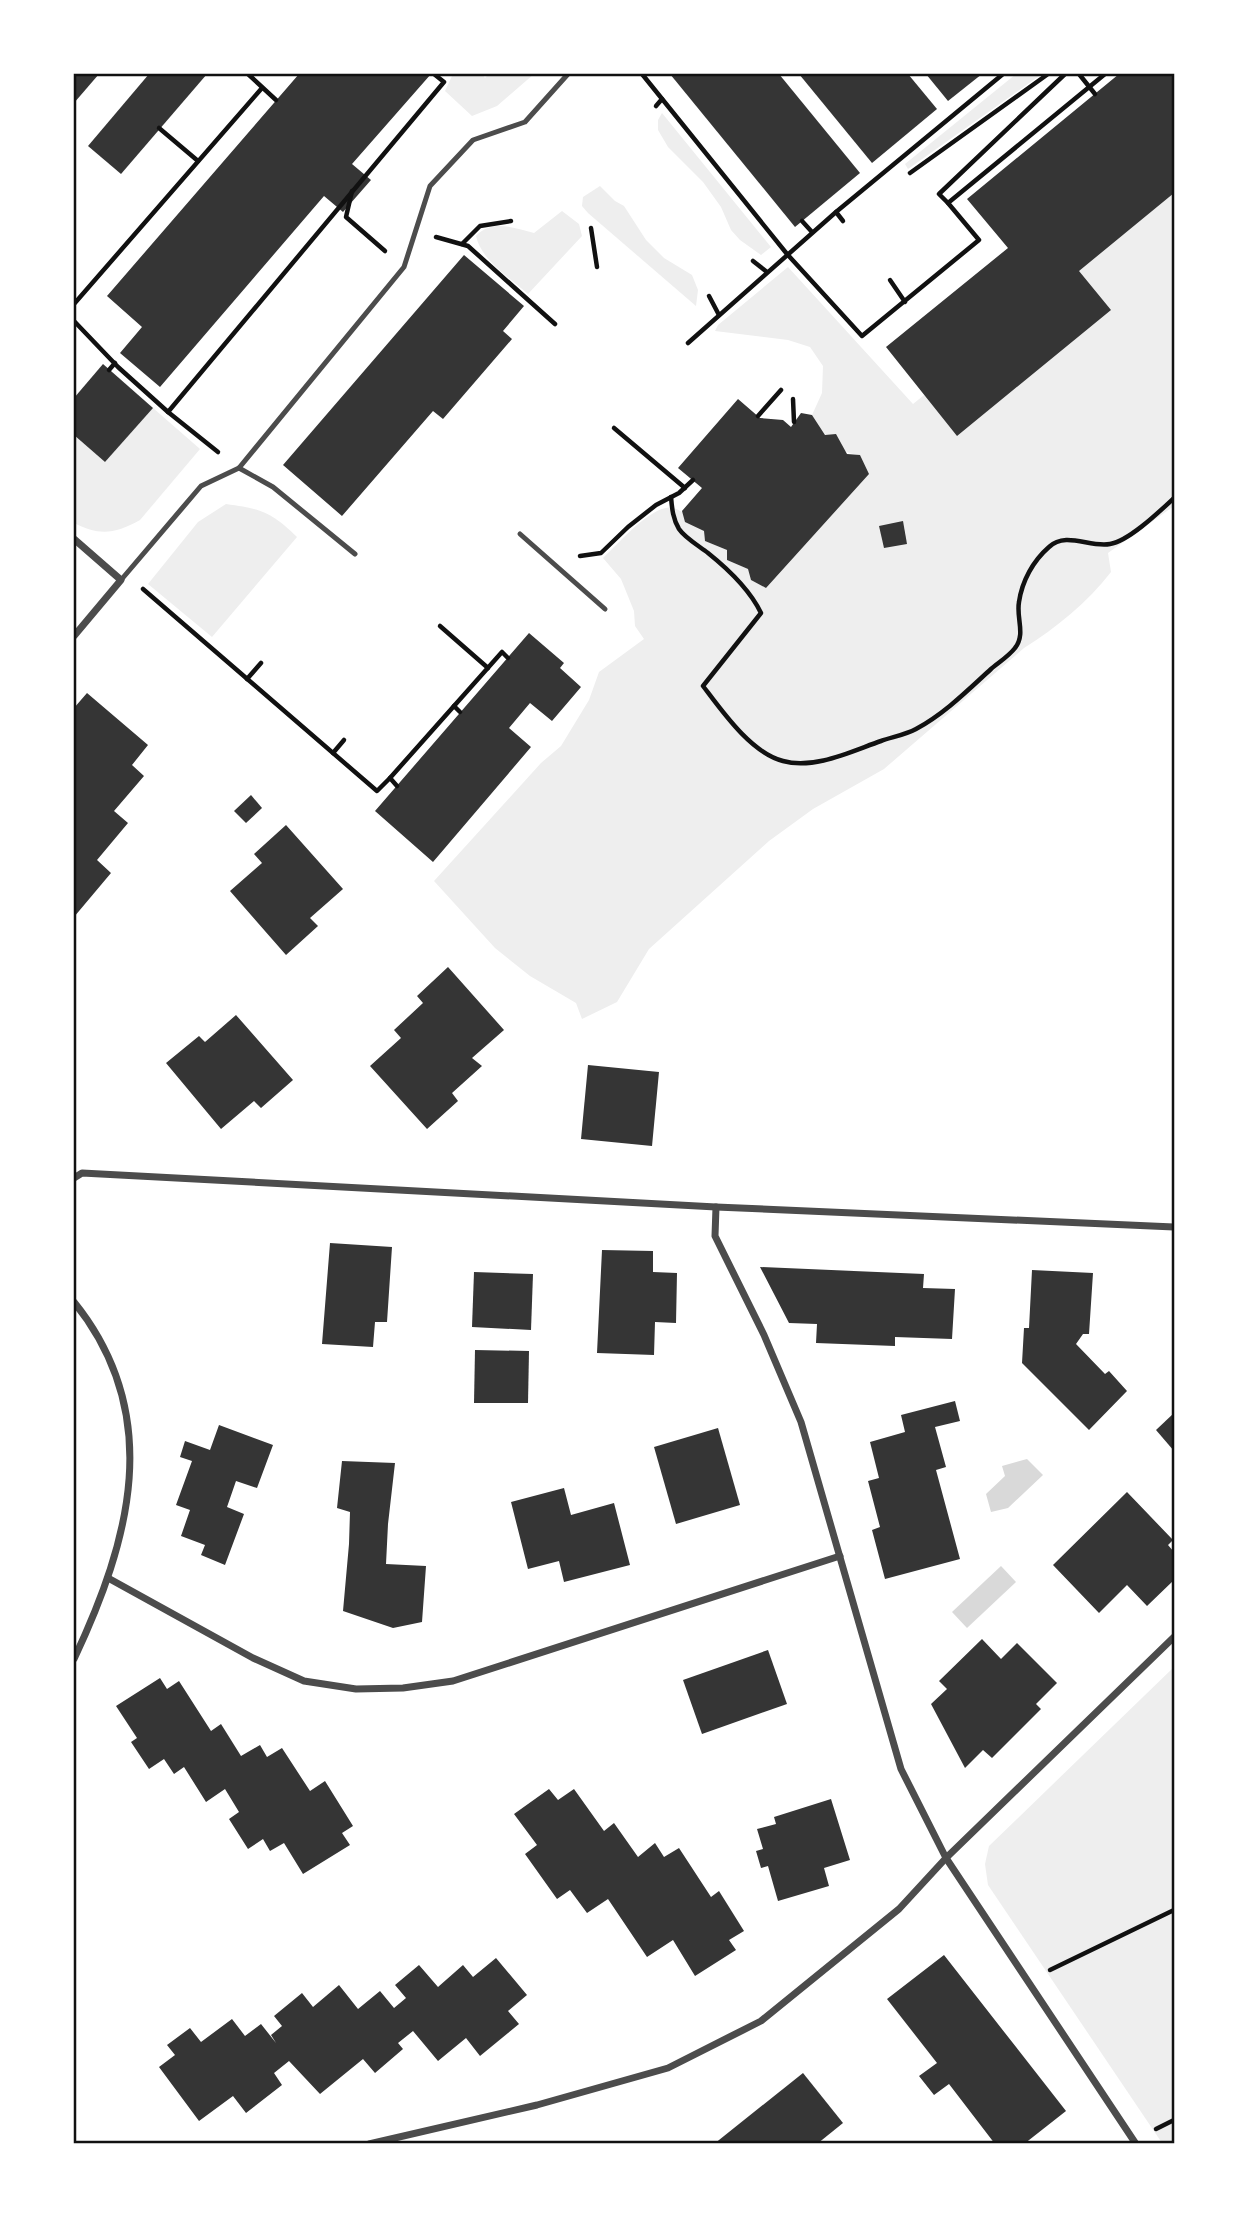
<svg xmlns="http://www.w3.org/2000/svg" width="1248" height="2217" viewBox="0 0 1248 2217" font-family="'Sofia Sans Condensed',sans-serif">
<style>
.green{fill:#eee}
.water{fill:#d9d9d9}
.building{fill:#353535}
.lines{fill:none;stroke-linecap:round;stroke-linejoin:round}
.path{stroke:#111;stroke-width:4.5}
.service{stroke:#4c4c4c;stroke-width:5}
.minor{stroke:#4c4c4c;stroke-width:7}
.neatline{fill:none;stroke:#111;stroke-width:2.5}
</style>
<rect width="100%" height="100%" fill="#fff"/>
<!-- green -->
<g class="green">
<polygon points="449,74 482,74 485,78 489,74 534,74 497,106 472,116 445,91 452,76"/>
<polygon points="1016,74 1042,74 908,169 905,164"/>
<polygon points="662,113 771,247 761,255 740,240 731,230 721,207 703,182 668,147 658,130 658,120"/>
<polygon points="600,186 615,201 624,206 646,240 664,258 692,275 698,290 696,306 588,213 582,206 583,197"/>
<path d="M1174,193V506L1108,553L1111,572C1088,602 1056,628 1024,648L884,769L813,809L769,841L649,949L617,1002L582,1019L576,1003L530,976L495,948L434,881L541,763L561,746L589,700L599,672L644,639L635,626L634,611L621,579L603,558C617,545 653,503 673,508C685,511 695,523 704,531L705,541L727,550V560L748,569L751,580L766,588L869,474L860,455C836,453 824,434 812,415L822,393L823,366L810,347L788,340L715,331L718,325L788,267L913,404Z"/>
<path d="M562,211L579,224L582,236L528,294C510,278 481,260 476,236C492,219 514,228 534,233Z"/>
<path d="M153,408L200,449L140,520C115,534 99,536 74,523V435L105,462Z"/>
<path d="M226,504C262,509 271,512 297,537L212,637L148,584L198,522Z"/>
<polygon points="1174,1667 1174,2143 1162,2143 988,1885 985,1864 989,1846"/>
</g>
<!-- water -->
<g class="water">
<polygon points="1027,1459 1043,1475 1008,1508 991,1512 986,1494 1005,1476 1002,1466"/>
<polygon points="1001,1566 1016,1582 967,1628 952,1612"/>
</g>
<!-- building -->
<g class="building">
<polygon points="74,74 99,74 74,103"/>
<polygon points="149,74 207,74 121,174 88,146"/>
<polygon points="299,74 431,74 352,164 371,180 343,212 324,196 160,387 120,353 142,327 107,296"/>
<polygon points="670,74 779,74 860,173 795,227"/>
<polygon points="799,74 908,74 937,109 872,163"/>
<polygon points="926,74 982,74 948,101"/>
<polygon points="1119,74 1174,74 1174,193 1079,271 1111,310 957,436 886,347 1008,248 967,199"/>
<polygon points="464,255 524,306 503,331 512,339 443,419 433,411 342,516 283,465"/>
<polygon points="103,364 153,408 105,462 74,435 74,398"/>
<polygon points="738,399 760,418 783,420 791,427 801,413 812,415 825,435 836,434 847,454 860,455 869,474 766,588 751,580 748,569 727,560 727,550 705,541 704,531 685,522 682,511 702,488 678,468"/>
<polygon points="903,521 907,544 884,548 879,526"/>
<polygon points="529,633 564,663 560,668 581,687 552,721 530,703 509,728 531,747 433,862 375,811"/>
<polygon points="87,693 148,745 132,765 144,776 114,811 128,823 97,860 111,873 74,917 74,708"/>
<polygon points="251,795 262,808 246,823 234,811"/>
<polygon points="286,825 343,889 310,918 318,926 286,955 230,891 262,863 254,854"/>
<polygon points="448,967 504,1030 472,1058 482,1066 452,1093 458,1101 427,1129 370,1066 401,1038 394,1030 423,1003 417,996"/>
<polygon points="236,1015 293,1080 261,1108 254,1101 221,1129 166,1063 199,1036 205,1042"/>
<polygon points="588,1065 659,1072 652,1146 581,1139"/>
<polygon points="330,1243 392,1247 387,1322 375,1322 373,1347 322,1344"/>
<polygon points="602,1250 653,1251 653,1272 677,1273 676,1323 655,1322 654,1355 597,1353"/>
<polygon points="760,1267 924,1274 923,1288 955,1289 952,1339 895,1337 895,1346 816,1343 817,1324 789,1323"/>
<polygon points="1032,1270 1093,1273 1089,1334 1083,1334 1076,1344 1105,1374 1109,1371 1127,1391 1089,1430 1022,1363 1024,1328 1029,1328"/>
<polygon points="474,1272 533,1274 531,1330 472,1327"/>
<polygon points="475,1350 529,1351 528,1403 474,1403"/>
<polygon points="955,1401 960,1421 935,1427 946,1467 936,1470 960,1559 885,1579 872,1530 880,1527 868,1481 879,1478 870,1442 905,1432 901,1415"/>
<polygon points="1174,1413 1174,1451 1156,1430"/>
<polygon points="219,1425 273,1445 257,1488 236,1481 227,1507 244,1514 225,1565 201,1555 205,1545 181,1536 190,1510 176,1505 192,1461 180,1457 185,1441 210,1450"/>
<polygon points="718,1428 740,1505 676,1524 654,1447"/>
<polygon points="342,1461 395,1463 388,1524 386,1564 426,1566 422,1622 393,1628 343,1611 349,1544 350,1512 337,1508"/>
<polygon points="564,1488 571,1515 614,1503 630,1565 564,1582 559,1561 528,1569 511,1502"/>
<polygon points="1127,1492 1173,1540 1168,1545 1174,1552 1174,1580 1147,1606 1127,1585 1099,1613 1053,1565"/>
<polygon points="982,1639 1001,1659 1017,1643 1057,1683 1036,1704 1041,1709 992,1758 983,1750 965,1768 931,1704 947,1689 939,1681"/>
<polygon points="768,1650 787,1704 702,1734 683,1680"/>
<polygon points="160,1678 167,1689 179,1681 211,1731 221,1724 241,1756 260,1745 267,1757 282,1748 310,1791 325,1781 353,1826 342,1833 350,1845 303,1874 284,1843 270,1851 263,1839 248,1849 229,1819 239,1812 225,1789 206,1802 184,1767 174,1774 164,1759 149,1769 131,1742 137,1738 116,1706"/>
<polygon points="549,1789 558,1800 574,1789 604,1831 614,1823 638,1857 655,1843 664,1857 679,1848 711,1897 719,1891 744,1931 729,1940 736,1950 695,1976 673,1940 647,1957 608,1899 587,1913 570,1890 557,1899 525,1854 537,1845 514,1814"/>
<polygon points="831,1799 850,1860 824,1868 829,1886 778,1901 768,1866 761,1868 756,1851 763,1849 757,1829 776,1824 774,1817"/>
<polygon points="944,1955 1066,2111 1024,2144 995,2144 949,2084 934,2095 919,2076 937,2063 887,1999"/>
<polygon points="496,1958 527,1995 508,2011 519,2024 480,2056 466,2038 438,2061 413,2031 398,2043 403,2049 375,2073 363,2059 320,2094 289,2061 274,2073 282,2085 246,2113 233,2096 199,2121 159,2067 175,2055 167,2045 190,2028 201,2042 232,2019 245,2036 261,2024 276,2043 271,2035 282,2026 274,2016 302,1993 313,2007 339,1985 358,2009 380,1991 394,2008 406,1998 395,1985 419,1965 438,1987 463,1965 473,1977"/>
<polygon points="803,2073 843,2123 817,2144 714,2144"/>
</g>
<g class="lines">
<!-- path -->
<g class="path">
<polyline points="248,74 276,100"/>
<polyline points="642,74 787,254 862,336 979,240 948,203 1105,74"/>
<polyline points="1079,74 1095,94"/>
<polyline points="656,106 662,99"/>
<polyline points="159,128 198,161"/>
<polyline points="910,173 1048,74"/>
<polyline points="352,191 346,217 385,251"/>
<polyline points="948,203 939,194 1065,74"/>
<polyline points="836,212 843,221"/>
<polyline points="802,221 812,232"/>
<polyline points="591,228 597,267"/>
<polyline points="436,237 468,246 555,324"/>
<polyline points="462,244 480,226 511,221"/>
<polyline points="753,261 767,272"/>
<polyline points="890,280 905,302"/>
<polyline points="709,296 719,315"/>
<polyline points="74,304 262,88"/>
<polyline points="74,321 118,367 168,412 218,452"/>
<polyline points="688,343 836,212 1003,74"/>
<polyline points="109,370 115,363"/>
<polyline points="793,399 794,422"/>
<polyline points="168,412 444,82 434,74"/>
<polyline points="758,416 781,390"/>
<polyline points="614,428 685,488"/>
<path d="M671,497C672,509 673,519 679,529C685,538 699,546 708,553C728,569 750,590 761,613L703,686C722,711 751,753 783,761C814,770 852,751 881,741C892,737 905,735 916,729C944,714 967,691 991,669C998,663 1009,656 1015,648C1026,634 1016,618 1019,602C1022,581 1033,561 1049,547C1066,531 1090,548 1110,544C1129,541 1160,511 1174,498"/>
<polyline points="580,556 601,553 628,527 656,505 679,493 693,480"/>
<polyline points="143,589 377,791 390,778"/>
<polyline points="440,626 488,668"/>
<polyline points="247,679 261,663"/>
<polyline points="460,712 454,706 502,652 508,658"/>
<polyline points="333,753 344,740"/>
<polyline points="397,786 390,778 454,706"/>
<polyline points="1050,1970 1174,1910"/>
<polyline points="1156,2129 1174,2120"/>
</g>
<!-- service -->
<g class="service">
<polyline points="239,468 273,487 355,554"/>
<polyline points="520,534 605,609"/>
<polyline points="121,580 201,486 239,468 404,267 430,186 473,140 525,122 568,74"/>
</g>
<!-- minor -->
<g class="minor">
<polyline points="74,539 121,580 74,636"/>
<polyline points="74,1178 82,1173 716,1207 1174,1227"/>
<polyline points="716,1207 715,1236 764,1335 801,1422 901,1769 946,1858 1136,2144"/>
<path d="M74,1302C165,1415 130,1540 74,1659"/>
<polyline points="108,1578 253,1658 304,1681 356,1689 403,1688 453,1681 840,1556"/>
<polyline points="369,2144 537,2105 668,2068 761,2021 899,1909 946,1858 1174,1637"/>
</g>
</g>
<!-- border -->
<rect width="1248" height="2217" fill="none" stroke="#ffffff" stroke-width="150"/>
<rect x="75" y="75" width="1098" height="2067" class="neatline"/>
</svg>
